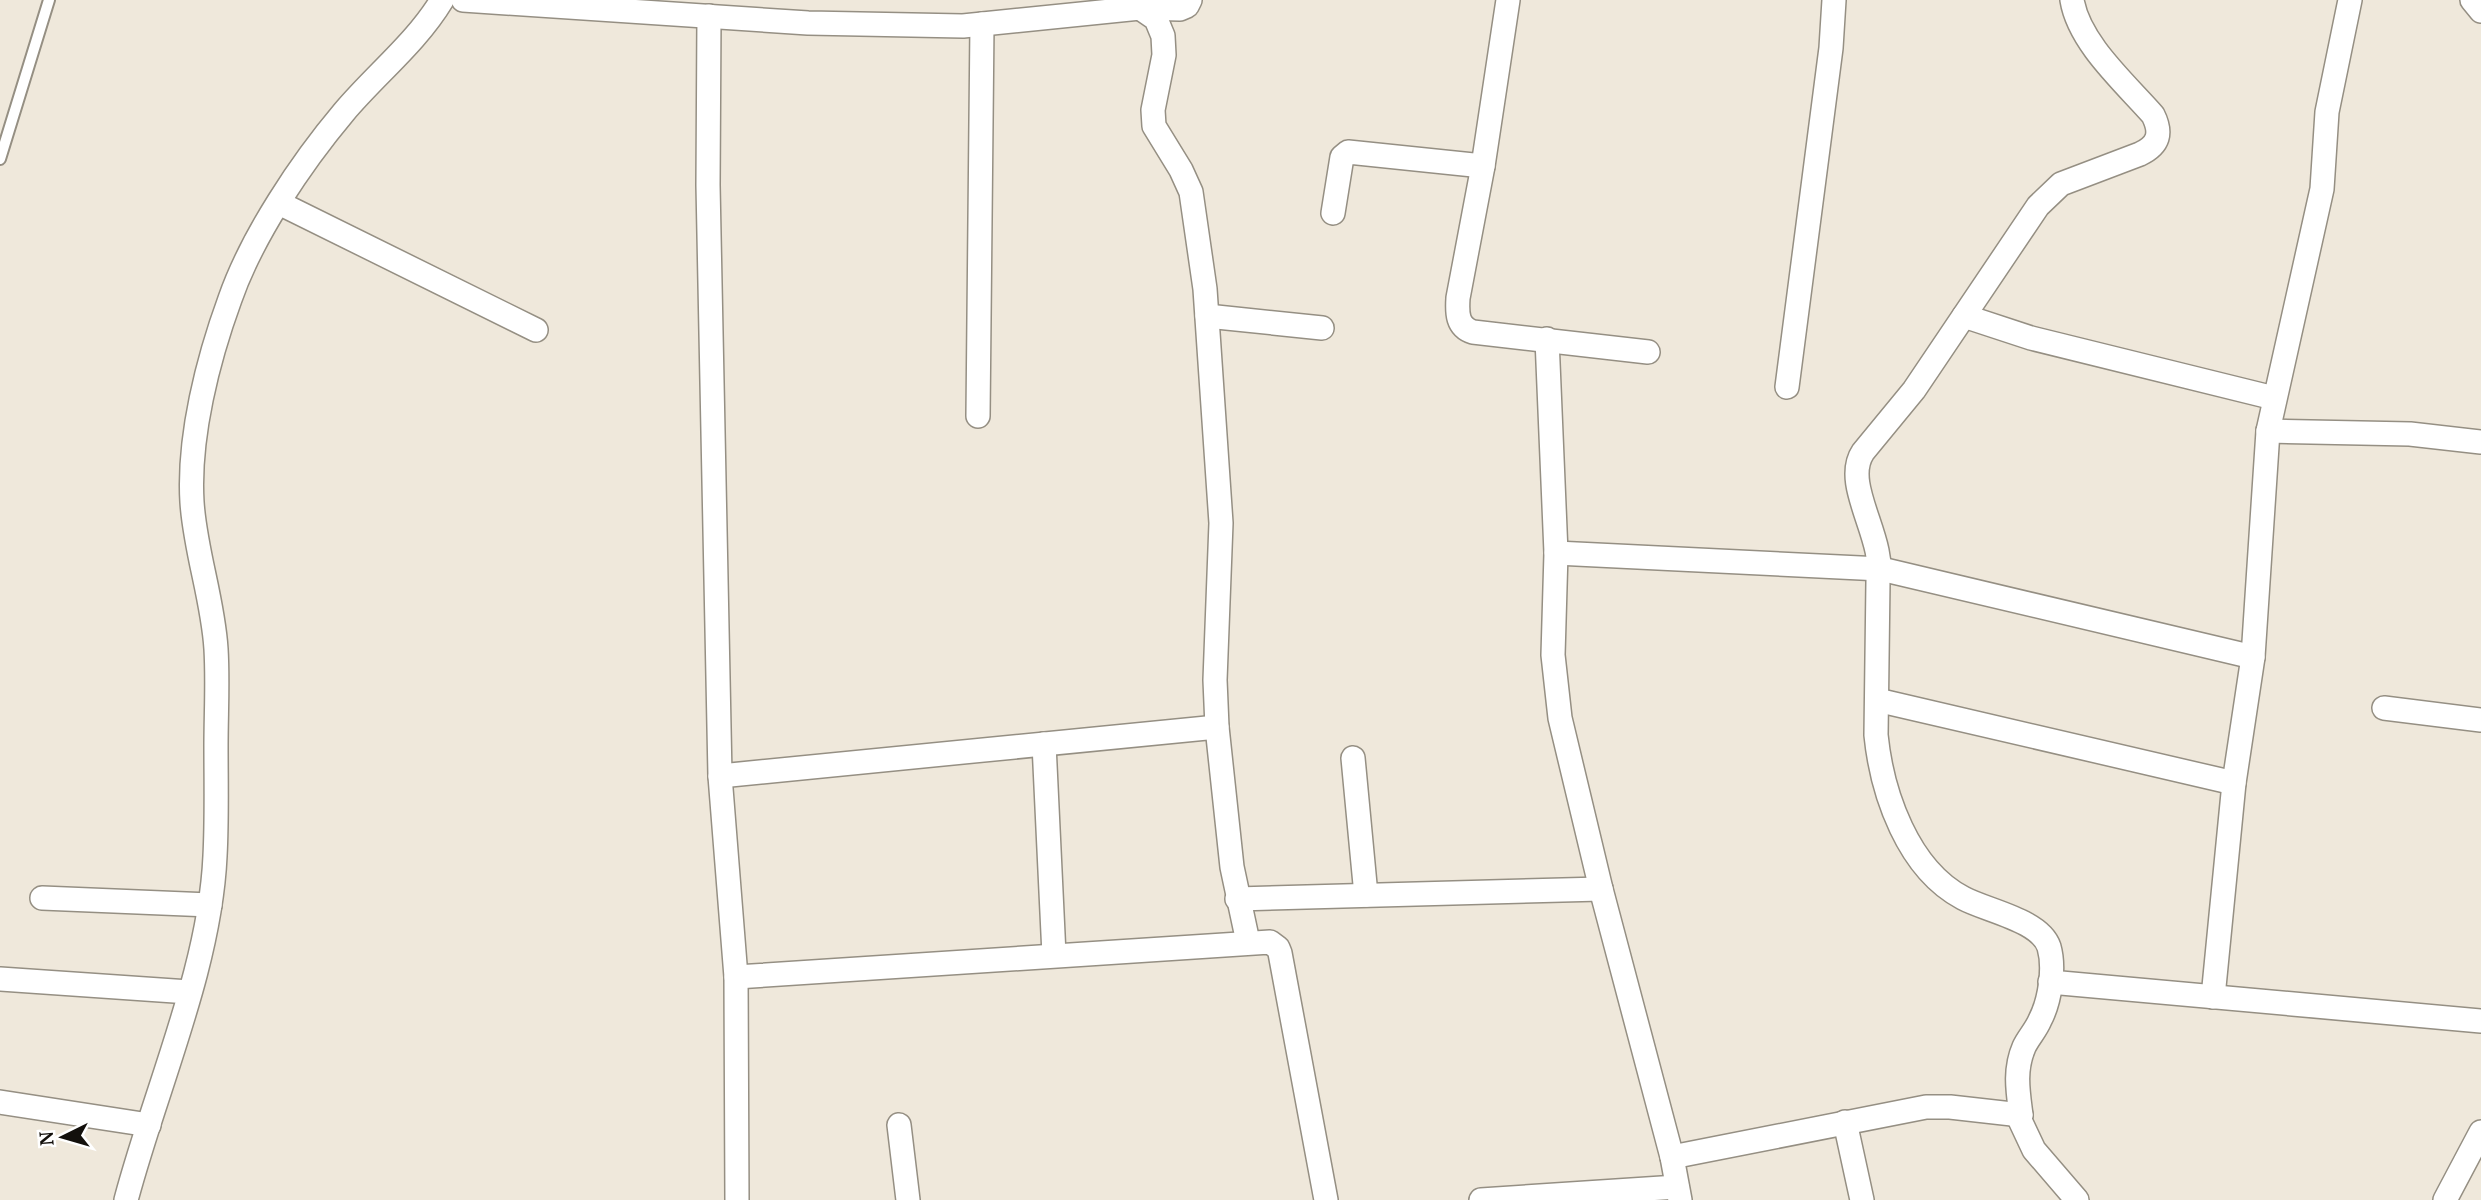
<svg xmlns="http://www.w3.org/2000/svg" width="2481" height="1200" viewBox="0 0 2481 1200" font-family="'PT Serif',serif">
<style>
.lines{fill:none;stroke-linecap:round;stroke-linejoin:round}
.lane-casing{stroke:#958f83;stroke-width:14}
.street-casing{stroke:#958f83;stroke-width:26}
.lane{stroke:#fff;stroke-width:10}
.street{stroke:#fff;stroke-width:23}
</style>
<rect width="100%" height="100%" fill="#efe8db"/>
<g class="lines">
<defs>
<polyline id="lane" points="0,159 49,0"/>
<g id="street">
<polyline points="463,0 808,23 963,26 1140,8 1180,9 1187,6 1190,0"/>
<path d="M1508,0L1483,166L1458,298C1457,313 1457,327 1473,332L1648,352"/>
<path d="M2072,0C2079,43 2125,83 2153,115C2162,133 2159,145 2140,154L2061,184L2038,206L1914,390L1863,452C1841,485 1887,539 1878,581L1876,735C1882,794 1908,869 1963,898C1987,911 2040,920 2049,947C2055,968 2050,1001 2040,1020C2036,1030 2028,1038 2024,1047C2014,1070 2018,1092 2021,1115L2018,1116L2034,1150L2077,1200"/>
<polyline points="2472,0 2481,11"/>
<polyline points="1140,8 1156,19 1163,36 1164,55 1153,110 1154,126 1181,170 1191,192 1205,289 1221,523 1215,680 1217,727 1232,867 1248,942"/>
<polyline points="709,16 708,185 720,776 736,977 737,1200"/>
<polyline points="279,203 536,330"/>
<polyline points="1333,213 1342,157 1348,152 1483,166"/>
<polyline points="1207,316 1322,328"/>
<polyline points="1964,316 2031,338 2274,398"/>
<polyline points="1547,339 1556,553 1553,655 1560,718 1601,889 1672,1157 1680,1200"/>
<polyline points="1787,387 1831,48 1834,0"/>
<polyline points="978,416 982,24"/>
<polyline points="2268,431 2410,434 2481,442"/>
<polyline points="1556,553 1881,569 2253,657"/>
<polyline points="1877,700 2234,783"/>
<polyline points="2384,708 2481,720"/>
<polyline points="1044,744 1054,955"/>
<polyline points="1353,758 1366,895"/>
<polyline points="720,776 1217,727"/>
<polyline points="42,898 210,905"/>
<polyline points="1237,899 1601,889"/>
<polyline points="736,977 1270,942 1278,948 1280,953 1326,1200"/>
<polyline points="0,979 189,992"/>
<polyline points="2050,982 2481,1021"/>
<polyline points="2213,997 2234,783 2253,657 2268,431 2322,189 2327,112 2350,0"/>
<polyline points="0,1102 149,1125"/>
<polyline points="1845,1122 1862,1200"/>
<polyline points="899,1125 908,1200"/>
<polyline points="1672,1157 1926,1107 1950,1107 2021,1115"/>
<path d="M126,1200C155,1090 210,969 215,856C217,819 216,782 216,746C216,714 218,681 216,649C213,599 195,551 192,502C188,437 208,359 230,299C252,236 301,163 344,112C376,74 416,43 442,0"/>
<polyline points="1481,1200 1677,1187"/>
<polyline points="2445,1200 2481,1132"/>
</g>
</defs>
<!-- lane casing -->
<use href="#lane" class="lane-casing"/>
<!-- street casing -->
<use href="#street" class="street-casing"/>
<!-- lane -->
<use href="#lane" class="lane"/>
<!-- street -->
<use href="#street" class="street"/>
</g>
<!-- north arrow -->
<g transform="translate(63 1137) rotate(265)" stroke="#ffffff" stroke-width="5" paint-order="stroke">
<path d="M0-5L12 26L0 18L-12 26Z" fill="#13100c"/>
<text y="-10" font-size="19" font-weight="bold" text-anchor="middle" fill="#13100c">N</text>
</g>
</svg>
